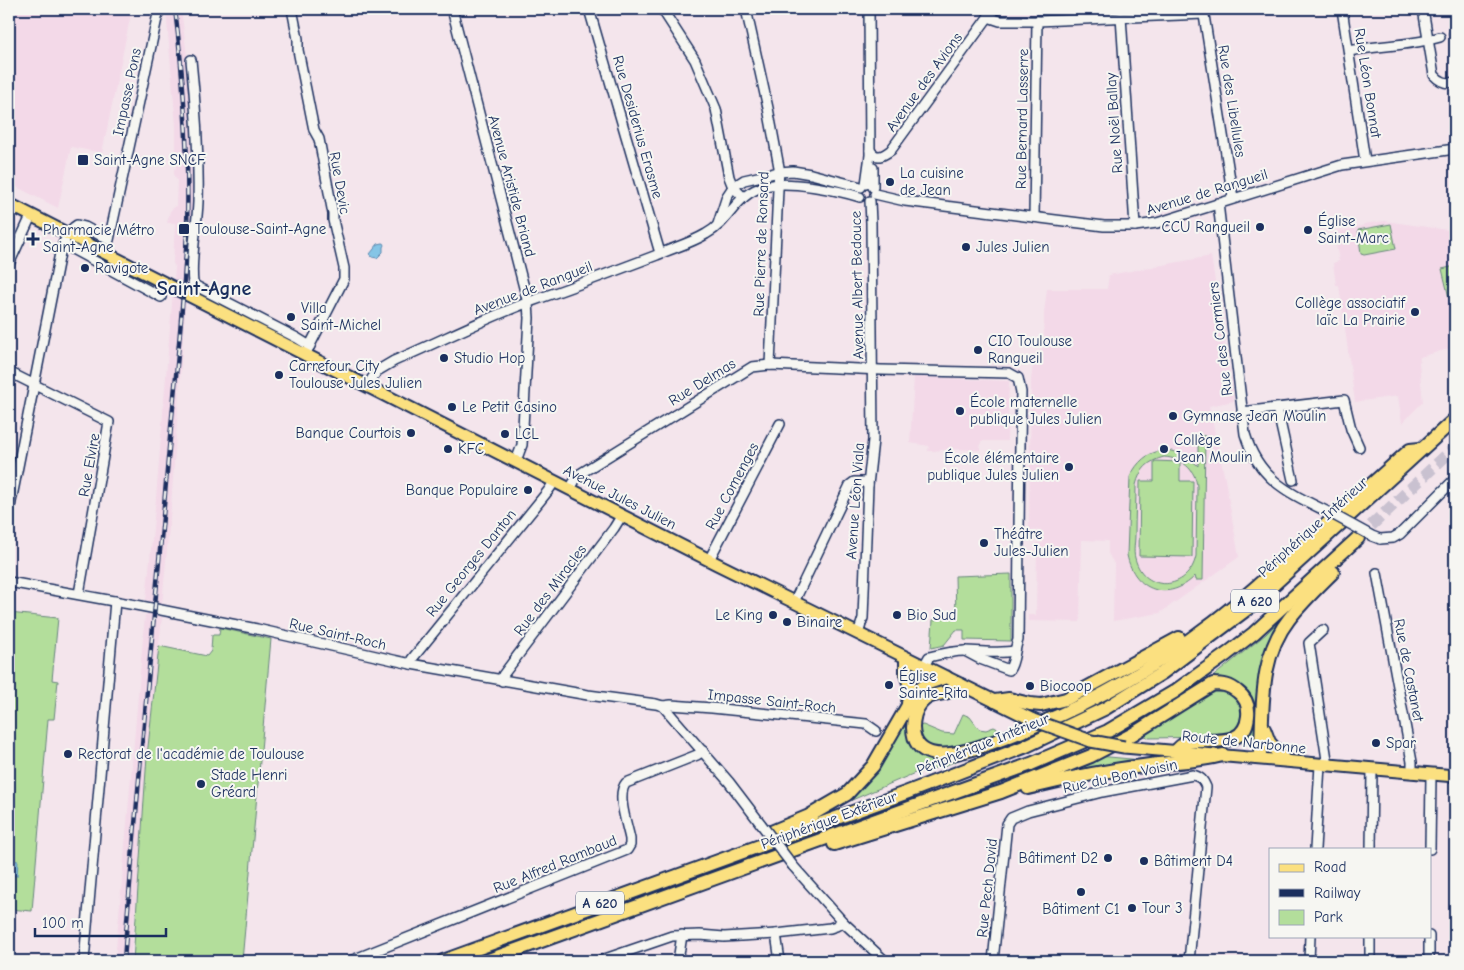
<svg xmlns="http://www.w3.org/2000/svg" width="1464" height="970" viewBox="0 0 1464 970" font-family="'Comic Neue',sans-serif">
<style>
.built{fill:#f3d9e8}
.green{fill:#b3de9b;stroke:#67867c;fill-rule:evenodd}
.water{fill:#85c5e6;stroke:#5b89b0}
.lines{fill:none;stroke-linecap:round;stroke-linejoin:round}
.highway-tunnel{stroke:#c9c1d0;stroke-width:12;stroke-dasharray:12 6;stroke-linecap:butt}
.minor-casing{stroke:#1b2f5e;stroke-width:12}
.major-casing{stroke:#1b2f5e;stroke-width:15}
.highway-casing{stroke:#1b2f5e;stroke-width:16}
.minor{stroke:#f6f6f2;stroke-width:9}
.major{stroke:#fbe080;stroke-width:11}
.highway{stroke:#fbe080;stroke-width:12}
.rail-casing{stroke:#1b2f5e;stroke-width:4.5}
.rail{stroke:#f6f6f2;stroke-width:2.5;stroke-dasharray:8;stroke-linecap:butt}
.minor-bridge-casing{stroke:#1b2f5e;stroke-width:12;stroke-linecap:butt}
.major-bridge-casing{stroke:#1b2f5e;stroke-width:15;stroke-linecap:butt}
.minor-bridge{stroke:#f6f6f2;stroke-width:9}
.major-bridge{stroke:#fbe080;stroke-width:11}
.poi-dot{fill:#1b2f5e;stroke:#f6f6f2;stroke-width:2}
.labels{text-anchor:middle;dominant-baseline:central;stroke-width:4;stroke-linejoin:round;paint-order:stroke}
.shield{fill:#f6f6f2;stroke:#5d6b8a;stroke-width:1}
.shield-label{font-size:14px;font-weight:bold;fill:#1b2f5e}
.street-label{font-size:15px;fill:#1b2f5e;stroke:#f6f6f2}
.poi-label{font-size:15px;fill:#1b2f5e;stroke:#f6f6f2;text-anchor:start}
.district-label{font-size:20px;font-weight:bold;fill:#1b2f5e;stroke:#f6f6f2}
</style>
<rect width="100%" height="100%" fill="#f4e5ec"/>
<filter id="ink" filterUnits="userSpaceOnUse"><feTurbulence type="fractalNoise" baseFrequency=".02" numOctaves="2"/><feDisplacementMap in="SourceGraphic" scale="10" xChannelSelector="R" yChannelSelector="G"/><feConvolveMatrix kernelMatrix="1 2 1 2 8 2 1 2 1" color-interpolation-filters="sRGB"/></filter>
<g filter="url(#ink)">
<!-- built -->
<g class="built">
<polygon points="9,9 132,9 102,153 71,147 58,208 9,183"/>
<polygon points="167,9 181,9 189,72 194,171 194,222 188,269 171,506 162,604 157,603 157,616 162,617 147,756 137,896 130,961 115,961 145,615 147,615 149,601 146,600 156,498 175,267 173,263 175,223 167,223 170,211 176,206 177,180 174,176 174,169 176,168 176,126 166,10"/>
<polygon points="1385,221 1455,231 1455,347 1420,357 1419,363 1423,402 1402,423 1398,396 1355,402 1339,285 1336,285 1333,263 1339,261 1334,232 1354,229 1354,227 1362,226 1364,224"/>
<polygon points="1211,256 1234,401 1209,406 1225,479 1239,557 1160,613 1113,621 1114,564 1108,553 1108,541 1082,540 1080,622 1028,621 1028,615 1036,615 1037,543 1043,543 1043,531 1029,530 1031,379 1033,365 1041,351 1044,342 1044,313 1047,289 1107,289 1109,275"/>
<polygon points="914,377 1009,381 1007,441 981,441 980,450 951,449 933,451 928,451 929,446 910,443"/>
</g>
<!-- green -->
<g class="green">
<polygon points="1391,224 1396,249 1364,255 1361,254 1358,230"/>
<polygon points="1455,266 1455,305 1451,306 1442,269"/>
<path d="M1198,435L1205,436L1203,580H1196L1195,576C1169,603 1134,591 1127,555L1130,477C1144,446 1175,442 1198,466ZM1164,457C1181,458 1196,469 1197,487L1196,556C1189,591 1144,594 1135,558C1133,551 1135,543 1135,535C1135,519 1136,502 1136,485C1140,469 1148,461 1164,457Z"/>
<polygon points="1154,461 1180,462 1180,481 1193,481 1192,557 1139,556 1140,481 1154,481"/>
<polygon points="1011,574 1011,641 964,640 964,630 956,630 944,645 931,648 933,620 956,616 955,576"/>
<polygon points="9,613 58,618 52,680 58,681 54,719 48,719 32,911 9,909"/>
<polygon points="1282,618 1284,619 1255,744 1242,744 1244,739 1249,697 1205,683 1266,634"/>
<polygon points="220,628 271,639 242,961 133,961 147,756 159,646 207,656 211,651 212,635 219,635"/>
<path d="M1216,692C1244,693 1249,716 1230,734L1213,737L1149,738L1142,735L1208,695Z"/>
<path d="M963,714L970,717L979,729L986,730L994,727L1002,731L1003,733C980,740 923,766 918,726L923,725L942,733L954,734Z"/>
<polygon points="905,721 907,721 911,743 966,757 944,766 915,773 845,803 844,801 871,776 887,755"/>
<polygon points="1098,756 1142,760 1071,772 1070,770"/>
</g>
<!-- water -->
<g class="water">
<polygon points="383,243 384,245 383,247 383,252 377,258 372,257 370,254 378,244"/>
<polygon points="9,860 18,861 17,876 9,875"/>
</g>
<g class="lines">
<!-- highway-tunnel -->
<polyline class="highway-tunnel" points="1358,538 1455,447"/>
<defs>
<g id="minor">
<polyline points="292,9 298,39 298,50 314,130 319,139 333,214 333,220 344,268 344,279 305,355"/>
<polyline points="452,9 528,303 529,318 522,445 516,461"/>
<polyline points="589,9 660,253"/>
<polyline points="662,9 695,60 716,109 729,177 733,187 743,197"/>
<polyline points="746,9 768,108 779,167 770,365"/>
<polyline points="1203,9 1233,198"/>
<polyline points="1342,9 1365,161"/>
<path d="M1423,9L1434,75C1440,82 1446,84 1455,82"/>
<polyline points="988,17 1000,21 1037,21 1204,14"/>
<polyline points="1121,17 1135,226"/>
<polyline points="1454,34 1455,34"/>
<path d="M1349,51C1379,45 1410,46 1440,37"/>
<path d="M191,60C196,107 199,154 198,202C197,229 190,257 193,283L196,286L297,338L310,346"/>
<path d="M870,150C876,160 883,156 891,150L994,9"/>
<polyline points="873,168 873,187"/>
<polyline points="866,184 870,155 869,9"/>
<polyline points="875,194 905,201 1104,226 1135,226 1157,223 1342,165 1455,149"/>
<path d="M1218,203L1245,434C1259,481 1290,493 1330,513"/>
<polyline points="1034,217 1037,21"/>
<polyline points="718,224 727,196 733,187 744,180 779,172 793,171 811,174 861,187"/>
<polyline points="63,244 161,297"/>
<polyline points="9,264 31,216"/>
<polyline points="9,372 109,422 79,594"/>
<path d="M367,386L377,371L394,361C439,342 483,319 529,302C572,287 615,271 657,255C673,248 691,243 706,234C732,220 734,194 766,186C789,180 837,190 860,197"/>
<polyline points="1277,408 1293,480"/>
<polyline points="1242,412 1344,400 1351,429 1359,447"/>
<path d="M570,489L578,475L752,367L770,365L881,370L1009,373L1018,378L1021,392C1019,475 1019,557 1018,640C1014,650 1015,662 1009,670L980,659L965,651"/>
<path d="M9,512L60,253C64,242 67,231 77,225L85,227L109,240L159,9"/>
<polyline points="1380,539 1393,538 1400,534 1455,479"/>
<polyline points="709,560 780,424"/>
<polyline points="1377,573 1412,762 1412,773"/>
<polyline points="9,582 141,606 257,629 411,664 588,695 656,704 663,706 729,782 761,824"/>
<polyline points="794,602 850,485 854,482 864,482 868,485"/>
<polyline points="1323,630 1309,643 1328,766"/>
<polyline points="858,634 863,618 868,485 873,440 871,223 870,201"/>
<polyline points="411,664 412,659 548,491 555,481"/>
<path d="M924,666L929,657C941,654 953,651 965,651C981,651 998,654 1014,651"/>
<polyline points="502,681 503,675 614,528 622,515"/>
<polyline points="663,706 671,705 712,708 866,724 876,731"/>
<polyline points="1315,849 1320,765"/>
<polyline points="1371,849 1372,769"/>
<polyline points="1430,849 1431,775"/>
<polyline points="793,866 843,922 885,961"/>
<polyline points="776,934 780,961"/>
<polyline points="84,961 115,601"/>
<path d="M350,961L627,850L630,845V839C627,824 616,794 626,783L697,755L703,751"/>
<polyline points="599,961 672,936 700,935 724,937 776,934 830,928 836,926 843,922"/>
<polyline points="678,961 682,935"/>
<path d="M993,961L1007,824L1011,818L1028,811L1102,792L1193,775C1201,777 1203,780 1206,787L1189,961"/>
<polyline points="1309,961 1310,936"/>
<polyline points="1370,961 1370,936"/>
<polyline points="1429,961 1429,936"/>
</g>
<g id="major">
<polyline points="9,204 717,564 1033,720"/>
<polyline points="1124,747 1455,776"/>
</g>
<g id="highway">
<polyline points="906,659 906,674 911,689 908,703"/>
<path d="M961,685C956,688 950,692 944,693C935,695 928,695 921,703C915,710 913,719 913,728C914,758 943,757 965,751C990,745 1015,734 1039,724C1100,699 1156,666 1208,626C1230,610 1251,591 1272,573C1318,532 1364,491 1410,450L1420,449"/>
<polyline points="995,701 1009,699 1030,704 1041,705 1066,699 1179,638"/>
<polyline points="1264,729 1269,742 1284,760"/>
<path d="M1259,758L1261,747C1263,703 1260,656 1289,619C1302,602 1318,587 1333,572"/>
<path d="M1028,788C1068,778 1109,770 1150,765C1175,762 1199,761 1223,755"/>
<polyline points="771,832 809,816 847,794 873,766 907,707 918,691 928,683 946,677"/>
<path d="M834,844L1001,792L1091,756L1133,734L1213,684C1223,684 1230,685 1238,692C1246,698 1249,706 1248,716C1245,750 1209,738 1188,742C1183,743 1179,748 1176,751"/>
<polyline points="443,961 908,792 1024,747 1106,708 1162,673 1247,609 1455,419"/>
<polyline points="486,961 1031,764 1108,731 1174,692 1227,654 1254,633 1358,538"/>
</g>
</defs>
<!-- minor casing -->
<use href="#minor" class="minor-casing"/>
<!-- major casing -->
<use href="#major" class="major-casing"/>
<!-- highway casing -->
<use href="#highway" class="highway-casing"/>
<!-- minor -->
<use href="#minor" class="minor"/>
<!-- major -->
<use href="#major" class="major"/>
<!-- highway -->
<use href="#highway" class="highway"/>
<defs>
<path id="rail" d="M124,961C136,794 154,626 168,459C175,383 184,306 187,229C189,155 184,82 175,9"/>
</defs>
<!-- rail casing -->
<use href="#rail" class="rail-casing"/>
<!-- rail -->
<use href="#rail" class="rail"/>
<defs>
<g id="minor-bridge">
<polyline points="1330,513 1372,536 1380,539"/>
<polyline points="761,824 793,866"/>
</g>
<polyline id="major-bridge" points="1033,720 1091,741 1124,747"/>
</defs>
<!-- minor-bridge casing -->
<use href="#minor-bridge" class="minor-bridge-casing"/>
<!-- major-bridge casing -->
<use href="#major-bridge" class="major-bridge-casing"/>
<!-- minor-bridge -->
<use href="#minor-bridge" class="minor-bridge"/>
<!-- major-bridge -->
<use href="#major-bridge" class="major-bridge"/>
</g>
</g>
<!-- markers -->
<g class="poi-dot">
<rect x="77" y="154" width="12" height="12" rx="2.5"/>
<circle cx="890" cy="182" r="5"/>
<circle cx="1260" cy="227" r="5"/>
<rect x="178" y="223" width="12" height="12" rx="2.5"/>
<circle cx="1308" cy="230" r="5"/>
<path d="M30.5 231.5h5v5h5v5h-5v5h-5v-5h-5v-5h5z"/>
<circle cx="966" cy="247" r="5"/>
<circle cx="85" cy="268" r="5"/>
<circle cx="1415" cy="312" r="5"/>
<circle cx="291" cy="317" r="5"/>
<circle cx="978" cy="350" r="5"/>
<circle cx="444" cy="358" r="5"/>
<circle cx="279" cy="375" r="5"/>
<circle cx="452" cy="407" r="5"/>
<circle cx="960" cy="411" r="5"/>
<circle cx="1173" cy="416" r="5"/>
<circle cx="411" cy="433" r="5"/>
<circle cx="505" cy="434" r="5"/>
<circle cx="448" cy="449" r="5"/>
<circle cx="1164" cy="449" r="5"/>
<circle cx="1069" cy="467" r="5"/>
<circle cx="528" cy="490" r="5"/>
<circle cx="984" cy="543" r="5"/>
<circle cx="773" cy="615" r="5"/>
<circle cx="897" cy="615" r="5"/>
<circle cx="787" cy="622" r="5"/>
<circle cx="889" cy="685" r="5"/>
<circle cx="1030" cy="686" r="5"/>
<circle cx="1376" cy="743" r="5"/>
<circle cx="68" cy="754" r="5"/>
<circle cx="201" cy="784" r="5"/>
<circle cx="1108" cy="858" r="5"/>
<circle cx="1144" cy="861" r="5"/>
<circle cx="1081" cy="892" r="5"/>
<circle cx="1132" cy="908" r="5"/>
</g>
<g class="labels">
<!-- shield labels -->
<g class="shield">
<rect x="1231" y="589.5" width="48" height="23" rx="4"/>
<rect x="576" y="891.5" width="48" height="23" rx="4"/>
</g>
<g class="shield-label">
<text x="1255" y="601">A 620</text>
<text x="600" y="903">A 620</text>
</g>
<!-- street labels -->
<g class="street-label">
<text transform="translate(924 82) rotate(-54)">Avenue des Avions</text>
<text transform="translate(1368 83) rotate(81)">Rue Léon Bonnat</text>
<text transform="translate(127 92) rotate(-78)">Impasse Pons</text>
<text transform="translate(1232 101) rotate(81)">Rue des Libellules</text>
<text transform="translate(1022 119) rotate(-89)">Rue Bernard Lasserre</text>
<text transform="translate(1114 123) rotate(-94)">Rue Noël Ballay</text>
<text transform="translate(638 127) rotate(74)">Rue Desiderius Erasme</text>
<text transform="translate(340 183) rotate(80)">Rue Devic</text>
<text transform="translate(512 186) rotate(75)">Avenue Aristide Briand</text>
<text transform="translate(1207 192) rotate(-17)">Avenue de Rangueil</text>
<text transform="translate(761 244) rotate(-88)">Rue Pierre de Ronsard</text>
<text transform="translate(857 285) rotate(-91)">Avenue Albert Bedouce</text>
<text transform="translate(533 288) rotate(-21)">Avenue de Rangueil</text>
<text transform="translate(1220 339) rotate(-97)">Rue des Cormiers</text>
<text transform="translate(702 382) rotate(-32)">Rue Delmas</text>
<text transform="translate(89 465) rotate(-80)">Rue Elvire</text>
<text transform="translate(732 486) rotate(-62)">Rue Comenges</text>
<text transform="translate(620 497) rotate(27)">Avenue Jules Julien</text>
<text transform="translate(855 501) rotate(-86)">Avenue Léon Viala</text>
<text transform="translate(1313 527) rotate(-42)">Périphérique Intérieur</text>
<text transform="translate(471 563) rotate(-51)">Rue Georges Danton</text>
<text transform="translate(550 590) rotate(-53)">Rue des Miracles</text>
<text transform="translate(338 634) rotate(13)">Rue Saint-Roch</text>
<text transform="translate(1409 670) rotate(79)">Rue de Castanet</text>
<text transform="translate(772 701) rotate(6)">Impasse Saint-Roch</text>
<text transform="translate(1244 742) rotate(6)">Route de Narbonne</text>
<text transform="translate(983 744) rotate(-22)">Périphérique Intérieur</text>
<text transform="translate(1120 776) rotate(-12)">Rue du Bon Voisin</text>
<text transform="translate(829 820) rotate(-20)">Périphérique Extérieur</text>
<text transform="translate(555 864) rotate(-22)">Rue Alfred Rambaud</text>
<text transform="translate(987 888) rotate(-84)">Rue Pech David</text>
</g>
<!-- poi labels -->
<g class="poi-label">
<text x="94" y="160">Saint-Agne SNCF</text>
<text x="900" y="173">La cuisine<tspan x="900" dy="17">de Jean</tspan></text>
<text x="1318" y="221">Église<tspan x="1318" dy="17">Saint-Marc</tspan></text>
<text x="1250" y="227" text-anchor="end">CCU Rangueil</text>
<text x="195" y="229">Toulouse-Saint-Agne</text>
<text x="43" y="230">Pharmacie Métro<tspan x="43" dy="17">Saint-Agne</tspan></text>
<text x="976" y="247">Jules Julien</text>
<text x="95" y="268">Ravigote</text>
<text x="1405" y="303" text-anchor="end">Collège associatif<tspan x="1405" dy="17">laïc La Prairie</tspan></text>
<text x="301" y="308">Villa<tspan x="301" dy="17">Saint-Michel</tspan></text>
<text x="988" y="341">CIO Toulouse<tspan x="988" dy="17">Rangueil</tspan></text>
<text x="454" y="358">Studio Hop</text>
<text x="289" y="366">Carrefour City<tspan x="289" dy="17">Toulouse Jules Julien</tspan></text>
<text x="970" y="402">École maternelle<tspan x="970" dy="17">publique Jules Julien</tspan></text>
<text x="462" y="407">Le Petit Casino</text>
<text x="1183" y="416">Gymnase Jean Moulin</text>
<text x="401" y="433" text-anchor="end">Banque Courtois</text>
<text x="515" y="434">LCL</text>
<text x="1174" y="440">Collège<tspan x="1174" dy="17">Jean Moulin</tspan></text>
<text x="458" y="449">KFC</text>
<text x="1059" y="458" text-anchor="end">École élémentaire<tspan x="1059" dy="17">publique Jules Julien</tspan></text>
<text x="518" y="490" text-anchor="end">Banque Populaire</text>
<text x="994" y="534">Théâtre<tspan x="994" dy="17">Jules-Julien</tspan></text>
<text x="763" y="615" text-anchor="end">Le King</text>
<text x="907" y="615">Bio Sud</text>
<text x="797" y="622">Binaire</text>
<text x="899" y="676">Église<tspan x="899" dy="17">Sainte-Rita</tspan></text>
<text x="1040" y="686">Biocoop</text>
<text x="1386" y="743">Spar</text>
<text x="78" y="754">Rectorat de l'académie de Toulouse</text>
<text x="211" y="775">Stade Henri<tspan x="211" dy="17">Gréard</tspan></text>
<text x="1098" y="858" text-anchor="end">Bâtiment D2</text>
<text x="1154" y="861">Bâtiment D4</text>
<text x="1142" y="908">Tour 3</text>
<text x="1081" y="909" text-anchor="middle">Bâtiment C1</text>
</g>
<!-- district labels -->
<g class="district-label">
<text x="204" y="288">Saint-Agne</text>
</g>
</g>
<!-- margin -->
<rect width="1464" height="970" fill="none" stroke="#f6f6f2" stroke-width="30"/>
<rect x="15" y="15" width="1434" height="940" fill="none" stroke="#1b2f5e" stroke-width="2" filter="url(#ink)"/>
<!-- legend -->
<rect x="1269" y="848" width="162" height="90" fill="#f6f6f2" stroke="#9ea6b7"/>
<rect x="1279" y="864" width="25" height="8" fill="#fbe080" stroke="#9ea6b7"/>
<text x="1314" y="872" font-size="15" fill="#1b2f5e">Road</text>
<rect x="1279" y="889" width="25" height="8" fill="#1b2f5e" stroke="#9ea6b7"/>
<text x="1314" y="898" font-size="15" fill="#1b2f5e">Railway</text>
<rect x="1279" y="910" width="25" height="15" fill="#b3de9b" stroke="#9ea6b7"/>
<text x="1314" y="922" font-size="15" fill="#1b2f5e">Park</text>
<!-- scale -->
<path d="M35 928v8h131v-8" fill="none" stroke="#1b2f5e" stroke-width="2.5"/>
<text x="42" y="928" font-size="15" fill="#1b2f5e" stroke="#f6f6f2" stroke-width="4" paint-order="stroke">100 m</text>
</svg>
